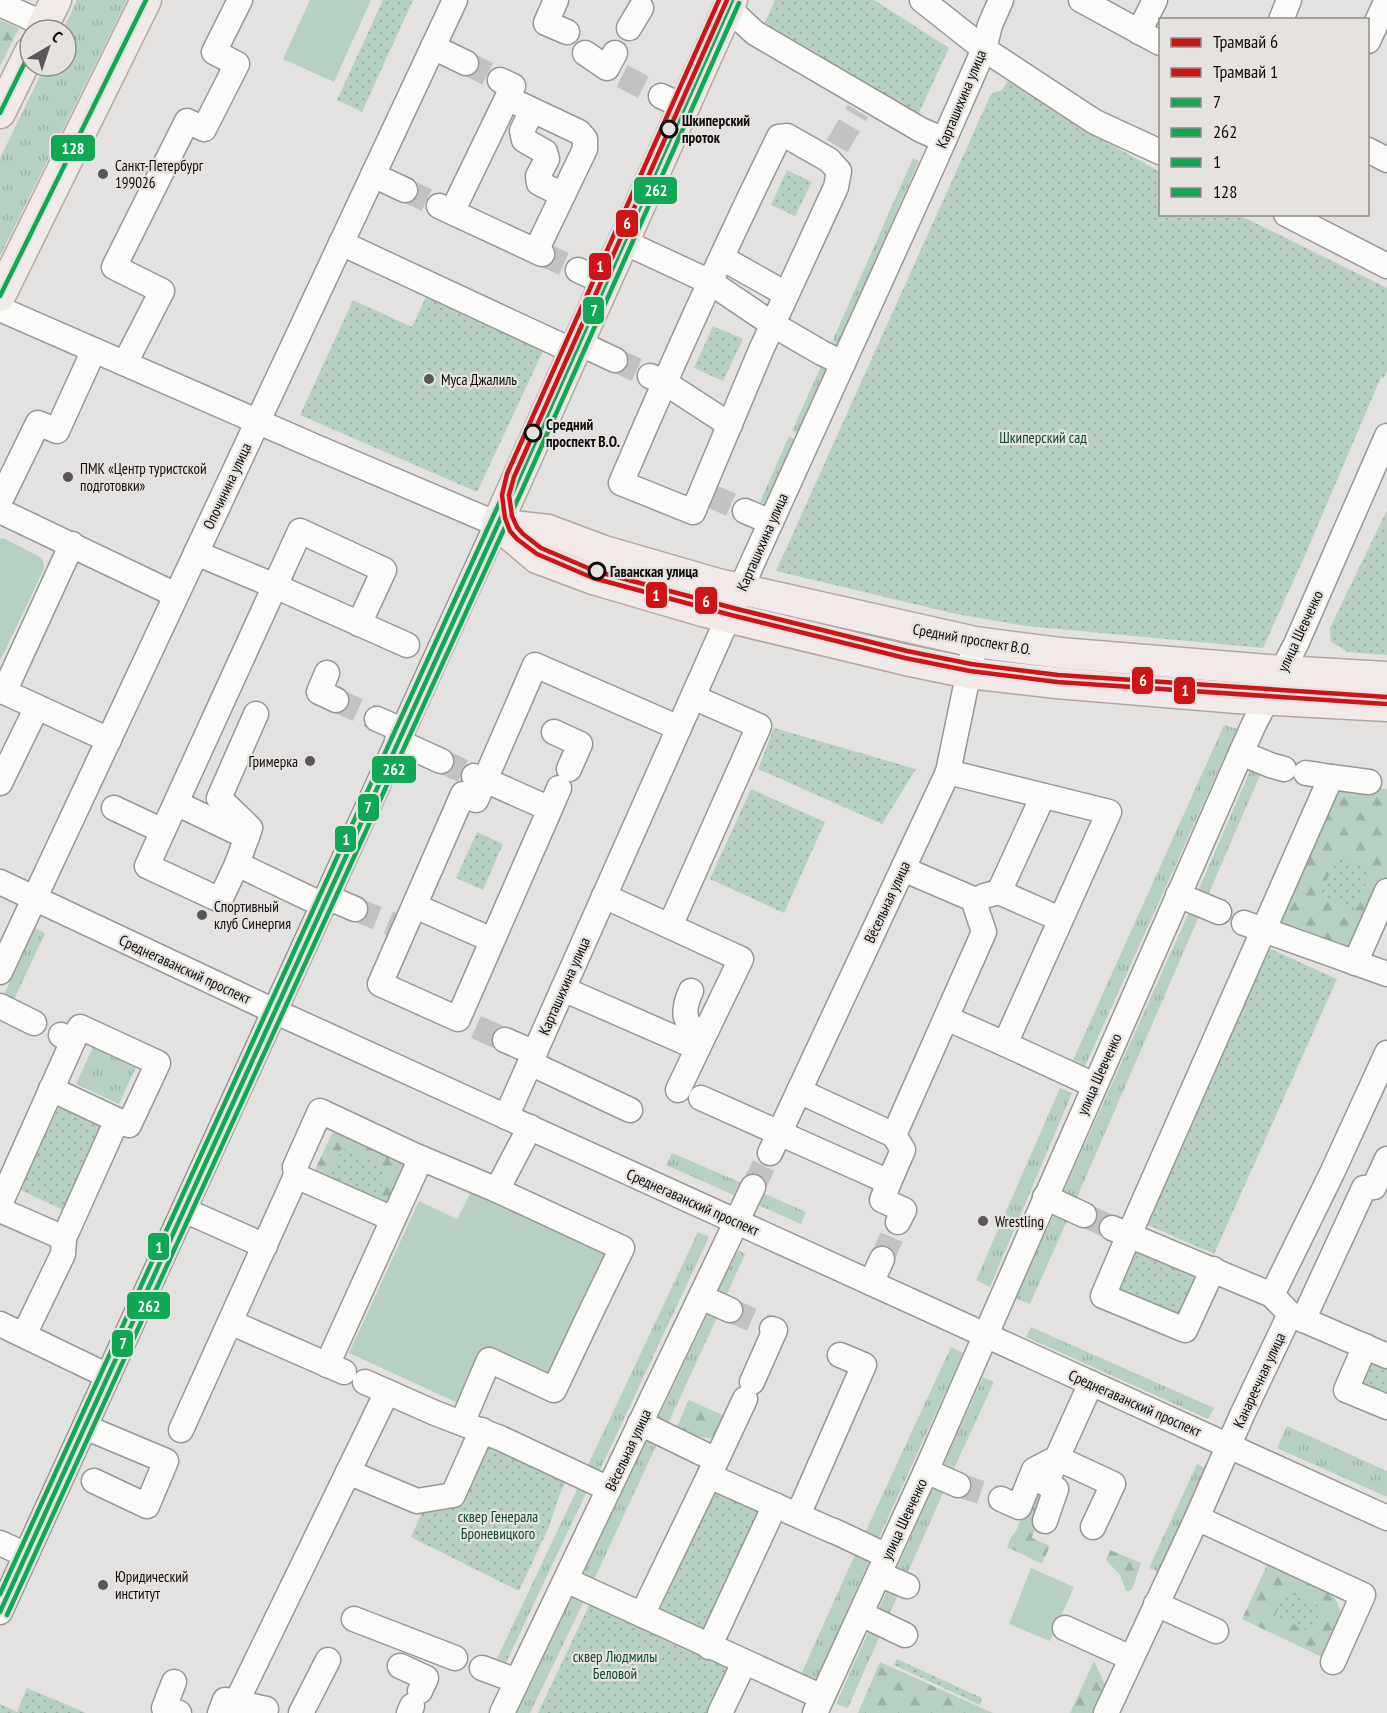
<svg xmlns="http://www.w3.org/2000/svg" width="1387" height="1713" viewBox="0 0 1387 1713" font-family="'PT Sans Narrow',sans-serif">
<style>
.grass{fill:url(#grass-tufts)}
.forest{fill:url(#forest-firs)}
.park{fill:url(#park-dots)}
.garden{fill:#b7d0c3}
.lines{fill:none;stroke-linecap:round;stroke-linejoin:round}
.minor-tunnel{stroke:#c4c2c1;stroke-width:24;stroke-dasharray:24 12;stroke-linecap:butt}
.minor-casing{stroke:#989796;stroke-width:27}
.major-casing{stroke:#b2a7a1;stroke-width:33}
.minor{stroke:#fbfbfa;stroke-width:24}
.major{stroke:#f1eae8;stroke-width:30}
.bus-1-casing{stroke:#e5e2e0;stroke-width:9}
.bus-2-casing{stroke:#e5e2e0;stroke-width:9}
.bus-3-casing{stroke:#e5e2e0;stroke-width:9}
.bus-4-casing{stroke:#e5e2e0;stroke-width:9}
.bus-1{stroke:#10a855;stroke-width:4.5}
.bus-2{stroke:#10a855;stroke-width:4.5}
.bus-3{stroke:#10a855;stroke-width:4.5}
.bus-4{stroke:#10a855;stroke-width:4.5}
.tram-1-casing{stroke:#e5e2e0;stroke-width:9}
.tram-2-casing{stroke:#e5e2e0;stroke-width:9}
.tram-1{stroke:#ce1417;stroke-width:4.5}
.tram-2{stroke:#ce1417;stroke-width:4.5}
.stop-dot{fill:#e5e2e0;stroke:#0e0c0c;stroke-width:3}
.poi-dot{fill:#595757;stroke:#e5e2e0;stroke-width:2}
.labels{text-anchor:middle;dominant-baseline:central;stroke-width:4.5;stroke-linejoin:round;paint-order:stroke}
.street-label{font-size:15px;fill:#0e0c0c;stroke:#e5e2e0}
.stop-label{font-size:15px;font-weight:bold;fill:#0e0c0c;stroke:#e5e2e0;text-anchor:start}
.poi-label{font-size:15px;fill:#0e0c0c;stroke:#e5e2e0;text-anchor:start}
.park-label{font-size:15px;fill:#104732;stroke:#e5e2e0}
.line-badge{stroke:#e5e2e0;stroke-width:2}
.badge-label{font-size:16px;text-anchor:middle;font-weight:bold;fill:#fff}
</style>
<defs>
<pattern id="grass-tufts" width="24" height="20" patternUnits="userSpaceOnUse" patternTransform="scale(1.5)"><rect width="24" height="20" fill="#b7d0c3"/><path d="M3 7l-1-3M5 7V3M7 7l1-3M15 17l-1-3M17 17v-4M19 17l1-3" fill="none" stroke="#9cb1a6"/></pattern>
<pattern id="forest-firs" width="22" height="20" patternUnits="userSpaceOnUse" patternTransform="scale(1.5)"><rect width="22" height="20" fill="#b7d0c3"/><path d="M5 1l3.5 6h-7zM16 11l3.5 6h-7z" fill="#9cb1a6"/></pattern>
<pattern id="park-dots" width="8" height="8" patternUnits="userSpaceOnUse" patternTransform="scale(1.5)"><rect width="8" height="8" fill="#b7d0c3"/><path d="M2 2h.1M6 6h.1" fill="none" stroke="#9cb1a6" stroke-width="1.8" stroke-linecap="round"/></pattern>
</defs>
<rect width="100%" height="100%" fill="#e4e2e1"/>
<!-- grass -->
<g class="grass">
<polygon points="77,0 127,0 0,256 0,158 45,66 66,66 66,30 63,30"/>
<polygon points="913,158 919,161 838,345 832,342"/>
<polygon points="821,366 827,369 798,434 792,431"/>
<polygon points="789,436 795,439 766,505 760,502"/>
<polygon points="1224,725 1237,729 1085,1066 1073,1060"/>
<polygon points="1250,771 1261,773 1205,902 1195,898"/>
<polygon points="1190,910 1200,914 1075,1202 1062,1195"/>
<polygon points="35,928 45,933 12,1004 2,999"/>
<polygon points="95,1043 138,1063 119,1104 76,1084"/>
<polygon points="1060,1088 1072,1093 990,1287 976,1280"/>
<polygon points="672,1153 742,1183 736,1196 666,1165"/>
<polygon points="763,1193 806,1212 801,1224 758,1205"/>
<polygon points="1057,1208 1070,1214 1030,1304 1015,1298"/>
<polygon points="698,1232 709,1237 599,1472 587,1467"/>
<polygon points="738,1250 745,1254 724,1301 715,1297"/>
<polygon points="711,1307 720,1311 665,1430 655,1425"/>
<polygon points="1031,1327 1214,1408 1208,1419 1026,1337"/>
<polygon points="951,1347 963,1353 877,1542 863,1537"/>
<polygon points="983,1377 994,1382 951,1475 941,1470"/>
<polygon points="1287,1426 1387,1471 1387,1497 1277,1448"/>
<polygon points="648,1438 657,1444 591,1586 580,1581"/>
<polygon points="1197,1464 1210,1471 1163,1574 1149,1568"/>
<polygon points="936,1481 946,1486 848,1708 836,1704"/>
<polygon points="579,1485 588,1489 503,1669 494,1665"/>
<polygon points="858,1548 872,1555 813,1687 798,1681"/>
<polygon points="575,1591 586,1597 530,1713 517,1713"/>
</g>
<!-- forest -->
<g class="forest">
<polygon points="0,20 19,28 0,66"/>
<polygon points="1333,783 1387,789 1387,876 1353,953 1274,919"/>
<polygon points="336,1125 411,1160 387,1213 311,1178"/>
<polygon points="689,1400 731,1419 721,1440 674,1433"/>
<polygon points="1038,1490 1045,1498 1032,1538 1050,1546 1042,1564 1007,1547 1011,1537 1016,1531 1031,1495"/>
<polygon points="1110,1550 1141,1563 1133,1587 1130,1591 1126,1591 1120,1575 1106,1560"/>
<polygon points="1267,1565 1333,1594 1343,1616 1324,1658 1242,1619"/>
<polygon points="1094,1661 1106,1686 1093,1713 1070,1713"/>
<polygon points="880,1662 993,1713 858,1713"/>
</g>
<!-- park -->
<g class="park">
<polygon points="383,0 413,0 362,112 337,100"/>
<polygon points="775,0 874,0 949,48 917,117 763,27"/>
<polygon points="1008,81 1015,83 1089,132 1160,172 1160,214 1239,215 1387,288 1387,371 1384,378 1381,377 1303,560 1263,648 1026,626 956,614 776,571 991,94 1002,90"/>
<polygon points="787,170 812,182 795,216 771,205"/>
<polygon points="428,292 545,347 477,492 300,415 353,300 412,327"/>
<polygon points="713,326 743,339 723,381 694,368"/>
<polygon points="1387,510 1387,655 1348,652 1331,642 1330,628"/>
<polygon points="774,728 916,769 882,824 758,769"/>
<polygon points="751,789 825,822 784,913 710,879"/>
<polygon points="477,832 503,844 483,890 456,878"/>
<polygon points="1338,855 1372,871 1353,911 1320,895"/>
<polygon points="1266,947 1337,979 1214,1254 1143,1223"/>
<polygon points="59,1106 106,1128 68,1212 20,1190"/>
<polygon points="342,1148 389,1169 376,1197 330,1176"/>
<polygon points="1133,1246 1202,1274 1183,1320 1114,1290"/>
<polygon points="1369,1356 1387,1364 1387,1402 1355,1389"/>
<polygon points="490,1444 570,1474 560,1494 548,1529 519,1591 411,1537 424,1508 477,1453"/>
<polygon points="712,1483 765,1507 705,1637 652,1612"/>
<polygon points="1286,1591 1322,1607 1311,1632 1275,1616"/>
<polygon points="592,1599 730,1664 708,1713 538,1713"/>
<polygon points="897,1659 982,1698 980,1705 894,1665"/>
<polygon points="27,1688 86,1713 0,1713 0,1704 17,1712"/>
</g>
<!-- garden -->
<g class="garden">
<polygon points="310,0 371,0 334,82 283,59"/>
<polygon points="3,538 40,557 43,560 44,569 0,661 0,539"/>
<polygon points="476,1183 615,1247 552,1383 485,1352 460,1404 349,1353 419,1201 457,1219"/>
<polygon points="1031,1568 1074,1587 1050,1641 1009,1624"/>
</g>
<g class="lines">
<!-- minor-tunnel -->
<g class="minor-tunnel">
<polyline points="466,63 500,80"/>
<polyline points="622,76 661,96"/>
<polyline points="837,146 858,111"/>
<polyline points="405,190 439,206"/>
<polyline points="542,254 578,270"/>
<polyline points="615,360 650,376"/>
<polyline points="709,495 745,511"/>
<polyline points="336,700 377,719"/>
<polyline points="441,761 474,776"/>
<polyline points="355,909 394,925"/>
<polyline points="476,1027 505,1040"/>
<polyline points="753,1187 770,1153"/>
<polyline points="1084,1215 1112,1228"/>
<polyline points="882,1259 898,1222"/>
<polyline points="730,1310 772,1329"/>
<polyline points="958,1485 1001,1499"/>
</g>
<defs>
<g id="minor">
<polyline points="556,0 546,23 567,32"/>
<polyline points="922,0 984,49 1095,122 1160,152"/>
<polyline points="1081,0 1160,43"/>
<polyline points="0,4 44,24"/>
<polyline points="728,8 755,33 921,130 944,140"/>
<polyline points="1281,20 1289,0"/>
<polyline points="629,28 641,8"/>
<polyline points="1139,32 1155,0"/>
<polyline points="1368,41 1387,0"/>
<polyline points="433,47 466,63"/>
<polyline points="585,53 607,68 615,53"/>
<polyline points="661,96 684,107"/>
<polyline points="507,98 579,132 585,139 585,149 536,251"/>
<polyline points="532,110 522,131 524,140 545,152 547,159 538,176 539,183 563,195"/>
<path d="M787,136L829,160L839,171L836,187L761,350L693,512L621,483C671,366 723,251 779,137Z"/>
<polyline points="1368,150 1387,160"/>
<polyline points="373,175 405,190"/>
<polyline points="439,206 542,254"/>
<polyline points="452,212 513,86 500,80"/>
<polyline points="1286,214 1387,266"/>
<polyline points="624,242 710,282 772,324 822,353 843,363"/>
<polyline points="341,243 575,352"/>
<polyline points="722,258 786,294"/>
<polyline points="578,270 606,283"/>
<polyline points="0,309 316,447 497,524 0,1612"/>
<polyline points="579,343 615,360"/>
<polyline points="125,363 162,291 114,267 187,121 204,129 237,64 214,52 240,0"/>
<polyline points="650,376 664,382 730,425"/>
<polyline points="0,501 38,423 57,431 94,350"/>
<polyline points="0,511 176,595"/>
<polyline points="745,511 771,522"/>
<polyline points="196,553 275,586 407,645"/>
<polyline points="327,673 319,692 336,700"/>
<polyline points="0,690 109,740"/>
<polyline points="4,692 72,544"/>
<polyline points="256,714 219,798 250,828 237,864 220,900 147,866 300,531 384,570 359,624"/>
<polyline points="377,719 402,730"/>
<polyline points="554,732 580,744 569,769"/>
<polyline points="397,741 441,761"/>
<polyline points="1241,753 1270,765 1284,769"/>
<polyline points="948,772 1109,812 1005,1044 1094,1085"/>
<polyline points="474,776 485,780 535,665 679,728"/>
<polyline points="1331,777 1369,782"/>
<polyline points="0,783 37,707"/>
<polyline points="176,803 247,837"/>
<polyline points="114,808 163,831"/>
<polyline points="550,809 485,780 476,800 463,794 380,984 458,1019 462,1010 550,809 559,788"/>
<polyline points="237,864 323,905"/>
<polyline points="0,882 274,1011 1387,1518"/>
<polyline points="999,892 1043,796"/>
<polyline points="1178,895 1219,912"/>
<polyline points="984,896 999,892 1060,919"/>
<polyline points="327,897 355,909"/>
<polyline points="415,906 492,940"/>
<polyline points="1244,923 1387,974"/>
<polyline points="670,926 759,726 693,697"/>
<polyline points="1355,963 1387,891"/>
<polyline points="0,972 455,0"/>
<polyline points="563,989 698,1048 741,959 604,896"/>
<path d="M691,991C681,1013 684,1023 702,1039"/>
<polyline points="0,1006 34,1023"/>
<polyline points="946,1018 1005,1044"/>
<polyline points="505,1040 535,1053"/>
<polyline points="530,1063 630,1110"/>
<polyline points="51,1089 117,1120"/>
<polyline points="678,1090 698,1048"/>
<polyline points="799,1091 894,1135 984,932 973,899 903,869"/>
<polyline points="701,1098 889,1182 903,1150 894,1135"/>
<polyline points="506,1117 751,566 937,156 984,49 990,25 1001,0"/>
<polyline points="770,1153 948,772 975,642"/>
<polyline points="889,1182 882,1200 904,1210 898,1222"/>
<polyline points="497,1190 530,1127"/>
<polyline points="1045,1197 1084,1215"/>
<polyline points="0,1204 73,1041"/>
<polyline points="0,1210 64,1238"/>
<polyline points="184,1210 265,1246"/>
<polyline points="393,1219 296,1176 295,1167 320,1111 416,1156 497,1190 622,1248 588,1318 554,1390 489,1360 462,1423"/>
<polyline points="1112,1228 1272,1295"/>
<polyline points="1213,1269 1185,1330 1103,1296 1129,1235 1331,777 1306,773"/>
<polyline points="871,1283 882,1259"/>
<polyline points="701,1297 730,1310"/>
<polyline points="1290,1314 1387,1356"/>
<polyline points="1303,1320 1364,1188 1374,1187 1387,1159"/>
<polyline points="230,1322 344,1372"/>
<polyline points="0,1324 108,1376"/>
<polyline points="24,1335 63,1254 64,1238 117,1120 129,1125 158,1063 80,1027 73,1041 61,1035"/>
<polyline points="1365,1346 1346,1390 1387,1407"/>
<polyline points="327,1365 421,1158"/>
<polyline points="365,1382 435,1413 500,1438 609,1489"/>
<polyline points="752,1382 775,1330 772,1329"/>
<polyline points="745,1399 709,1476 833,1531"/>
<polyline points="640,1423 716,1460"/>
<polyline points="85,1427 166,1461 147,1506 94,1481"/>
<polyline points="181,1430 296,1176"/>
<polyline points="926,1471 958,1485"/>
<polyline points="348,1472 417,1501 453,1495 482,1430"/>
<polyline points="1001,1499 1019,1507 1034,1470 1057,1458 1091,1383"/>
<polyline points="798,1515 864,1365 840,1355"/>
<polyline points="1197,1518 1363,1595 1333,1662"/>
<polyline points="1045,1521 1056,1489 1046,1484 1057,1458 1113,1484 1093,1527"/>
<polyline points="834,1531 887,1556"/>
<polyline points="0,1543 26,1555"/>
<polyline points="879,1574 907,1586"/>
<polyline points="566,1580 822,1697"/>
<polyline points="1156,1604 1216,1631"/>
<polyline points="861,1614 905,1635"/>
<polyline points="642,1615 709,1476"/>
<polyline points="354,1619 455,1658"/>
<polyline points="1065,1628 1131,1658"/>
<polyline points="709,1647 775,1505"/>
<polyline points="400,1666 426,1678 420,1691"/>
<polyline points="482,1668 517,1681"/>
<polyline points="174,1682 164,1708 179,1713"/>
<polyline points="236,1703 387,1392"/>
<polyline points="220,1713 225,1700 266,1709"/>
<polyline points="301,1713 328,1660"/>
<polyline points="409,1713 412,1706"/>
<polyline points="502,1713 753,1187"/>
<polyline points="720,1713 744,1663"/>
<polyline points="815,1713 926,1471 1241,753 1254,724 1296,644 1387,436"/>
<polyline points="1106,1713 1197,1518 1242,1415 1290,1314 1272,1295 1332,1173 1387,1053"/>
</g>
<g id="major">
<polyline points="41,30 56,0"/>
<polyline points="0,113 30,52"/>
<polyline points="0,296 146,0"/>
<polyline points="497,524 537,558 593,579 706,612 906,660 969,673 1057,683 1237,698 1387,706"/>
<polyline points="497,524 548,530 604,551 718,584 975,642 1060,653 1282,671 1387,677"/>
<polyline points="497,524 732,0"/>
</g>
</defs>
<!-- minor casing -->
<use href="#minor" class="minor-casing"/>
<!-- major casing -->
<use href="#major" class="major-casing"/>
<!-- minor -->
<use href="#minor" class="minor"/>
<!-- major -->
<use href="#major" class="major"/>
<defs>
<polyline id="bus-1" points="0,1612 515,487 732,0"/>
<polyline id="bus-2" points="7,1615 522,490 739,3"/>
<polyline id="bus-3" points="0,1594 508,484 724,0"/>
<g id="bus-4">
<polyline points="0,113 30,52"/>
<polyline points="0,296 146,0"/>
</g>
</defs>
<!-- bus-1 casing -->
<use href="#bus-1" class="bus-1-casing"/>
<!-- bus-2 casing -->
<use href="#bus-2" class="bus-2-casing"/>
<!-- bus-3 casing -->
<use href="#bus-3" class="bus-3-casing"/>
<!-- bus-4 casing -->
<use href="#bus-4" class="bus-4-casing"/>
<!-- bus-1 -->
<use href="#bus-1" class="bus-1"/>
<!-- bus-2 -->
<use href="#bus-2" class="bus-2"/>
<!-- bus-3 -->
<use href="#bus-3" class="bus-3"/>
<!-- bus-4 -->
<use href="#bus-4" class="bus-4"/>
<defs>
<polyline id="tram-1" points="727,0 514,477 509,495 512,516 517,527 523,534 541,548 595,571 733,608 907,651 971,664 1058,675 1387,697"/>
<polyline id="tram-2" points="719,0 507,474 502,495 505,518 510,531 517,539 537,554 593,578 731,615 905,658 970,671 1057,682 1386,704"/>
</defs>
<!-- tram-1 casing -->
<use href="#tram-1" class="tram-1-casing"/>
<!-- tram-2 casing -->
<use href="#tram-2" class="tram-2-casing"/>
<!-- tram-1 -->
<use href="#tram-1" class="tram-1"/>
<!-- tram-2 -->
<use href="#tram-2" class="tram-2"/>
</g>
<!-- markers -->
<g class="stop-dot">
<circle cx="669" cy="129" r="8"/>
<circle cx="533" cy="433" r="8"/>
<circle cx="597" cy="571" r="8"/>
</g>
<g class="poi-dot">
<circle cx="103" cy="174" r="6"/>
<circle cx="429" cy="379" r="6"/>
<circle cx="68" cy="477" r="6"/>
<circle cx="310" cy="761" r="6"/>
<circle cx="202" cy="915" r="6"/>
<circle cx="983" cy="1221" r="6"/>
<circle cx="103" cy="1585" r="6"/>
</g>
<g class="labels">
<!-- street labels -->
<g class="street-label">
<text transform="translate(961 99) rotate(-67)">Карташихина улица</text>
<text transform="translate(227 486) rotate(-65)">Опочинина улица</text>
<text transform="translate(762 542) rotate(-66)">Карташихина улица</text>
<text transform="translate(1300 631) rotate(-65)">улица Шевченко</text>
<text transform="translate(972 639) rotate(10)">Средний проспект В.О.</text>
<text transform="translate(887 902) rotate(-65)">Вёсельная улица</text>
<text transform="translate(185 969) rotate(25)">Среднегаванский проспект</text>
<text transform="translate(564 986) rotate(-66)">Карташихина улица</text>
<text transform="translate(1099 1074) rotate(-66)">улица Шевченко</text>
<text transform="translate(693 1202) rotate(24)">Среднегаванский проспект</text>
<text transform="translate(1259 1380) rotate(-65)">Канареечная улица</text>
<text transform="translate(1135 1403) rotate(24)">Среднегаванский проспект</text>
<text transform="translate(628 1450) rotate(-65)">Вёсельная улица</text>
<text transform="translate(904 1519) rotate(-65)">улица Шевченко</text>
</g>
<!-- stop labels -->
<g class="stop-label">
<text x="682" y="120">Шкиперский<tspan x="682" dy="17">проток</tspan></text>
<text x="546" y="424">Средний<tspan x="546" dy="17">проспект В.О.</tspan></text>
<text x="610" y="571">Гаванская улица</text>
</g>
<!-- poi labels -->
<g class="poi-label">
<text x="115" y="165">Санкт-Петербург<tspan x="115" dy="17">199026</tspan></text>
<text x="441" y="379">Муса Джалиль</text>
<text x="80" y="468">ПМК «Центр туристской<tspan x="80" dy="17">подготовки»</tspan></text>
<text x="298" y="761" text-anchor="end">Гримерка</text>
<text x="214" y="906">Спортивный<tspan x="214" dy="17">клуб Синергия</tspan></text>
<text x="995" y="1221">Wrestling</text>
<text x="115" y="1576">Юридический<tspan x="115" dy="17">институт</tspan></text>
</g>
<!-- park labels -->
<g class="park-label">
<text x="1043" y="437">Шкиперский сад</text>
<text x="498" y="1516">сквер Генерала<tspan x="498" dy="17">Броневицкого</tspan></text>
<text x="615" y="1656">сквер Людмилы<tspan x="615" dy="17">Беловой</tspan></text>
</g>
</g>
<g class="line-badge">
<rect x="50" y="134" width="46" height="28" rx="6" fill="#10a855"/>
<rect x="633" y="176" width="45" height="29" rx="6" fill="#10a855"/>
<rect x="615" y="209" width="24" height="29" rx="6" fill="#ce1417"/>
<rect x="588" y="252" width="24" height="29" rx="6" fill="#ce1417"/>
<rect x="582" y="296" width="23" height="29" rx="6" fill="#10a855"/>
<rect x="645" y="581" width="23" height="28" rx="6" fill="#ce1417"/>
<rect x="694" y="586" width="24" height="29" rx="6" fill="#ce1417"/>
<rect x="1131" y="666" width="23" height="29" rx="6" fill="#ce1417"/>
<rect x="1173" y="676" width="23" height="29" rx="6" fill="#ce1417"/>
<rect x="371" y="755" width="46" height="29" rx="6" fill="#10a855"/>
<rect x="357" y="793" width="23" height="29" rx="6" fill="#10a855"/>
<rect x="334" y="825" width="23" height="28" rx="6" fill="#10a855"/>
<rect x="147" y="1232" width="23" height="29" rx="6" fill="#10a855"/>
<rect x="126" y="1291" width="45" height="29" rx="6" fill="#10a855"/>
<rect x="111" y="1329" width="23" height="29" rx="6" fill="#10a855"/>
</g>
<g class="badge-label">
<text x="73" y="154">128</text>
<text x="656" y="196">262</text>
<text x="627" y="229">6</text>
<text x="600" y="272">1</text>
<text x="594" y="316">7</text>
<text x="656" y="601">1</text>
<text x="706" y="607">6</text>
<text x="1143" y="686">6</text>
<text x="1185" y="696">1</text>
<text x="394" y="775">262</text>
<text x="368" y="813">7</text>
<text x="346" y="845">1</text>
<text x="159" y="1253">1</text>
<text x="149" y="1312">262</text>
<text x="123" y="1349">7</text>
</g>
<!-- legend -->
<rect x="1159" y="18" width="210" height="198" fill="#e5e2e0" stroke="#8f8c8b" stroke-width="1.5"/>
<rect x="1171" y="38" width="30" height="9" fill="#ce1417" stroke="#8f8c8b" stroke-width="1.5"/>
<text x="1213" y="48" font-size="18" fill="#0e0c0c">Трамвай 6</text>
<rect x="1171" y="68" width="30" height="9" fill="#ce1417" stroke="#8f8c8b" stroke-width="1.5"/>
<text x="1213" y="78" font-size="18" fill="#0e0c0c">Трамвай 1</text>
<rect x="1171" y="98" width="30" height="9" fill="#10a855" stroke="#8f8c8b" stroke-width="1.5"/>
<text x="1213" y="108" font-size="18" fill="#0e0c0c">7</text>
<rect x="1171" y="128" width="30" height="9" fill="#10a855" stroke="#8f8c8b" stroke-width="1.5"/>
<text x="1213" y="138" font-size="18" fill="#0e0c0c">262</text>
<rect x="1171" y="158" width="30" height="9" fill="#10a855" stroke="#8f8c8b" stroke-width="1.5"/>
<text x="1213" y="168" font-size="18" fill="#0e0c0c">1</text>
<rect x="1171" y="188" width="30" height="9" fill="#10a855" stroke="#8f8c8b" stroke-width="1.5"/>
<text x="1213" y="198" font-size="18" fill="#0e0c0c">128</text>
<!-- north arrow -->
<g transform="translate(48 48) rotate(39)"><circle r="28" fill="#e5e2e0" stroke="#8f8c8b" stroke-width="1.5"/>
<path d="M0-4.5L10 22L0 15L-10 22Z" fill="#595757"/>
<text y="-9" font-size="16" font-weight="bold" text-anchor="middle" fill="#0e0c0c">С</text>
</g>
</svg>
